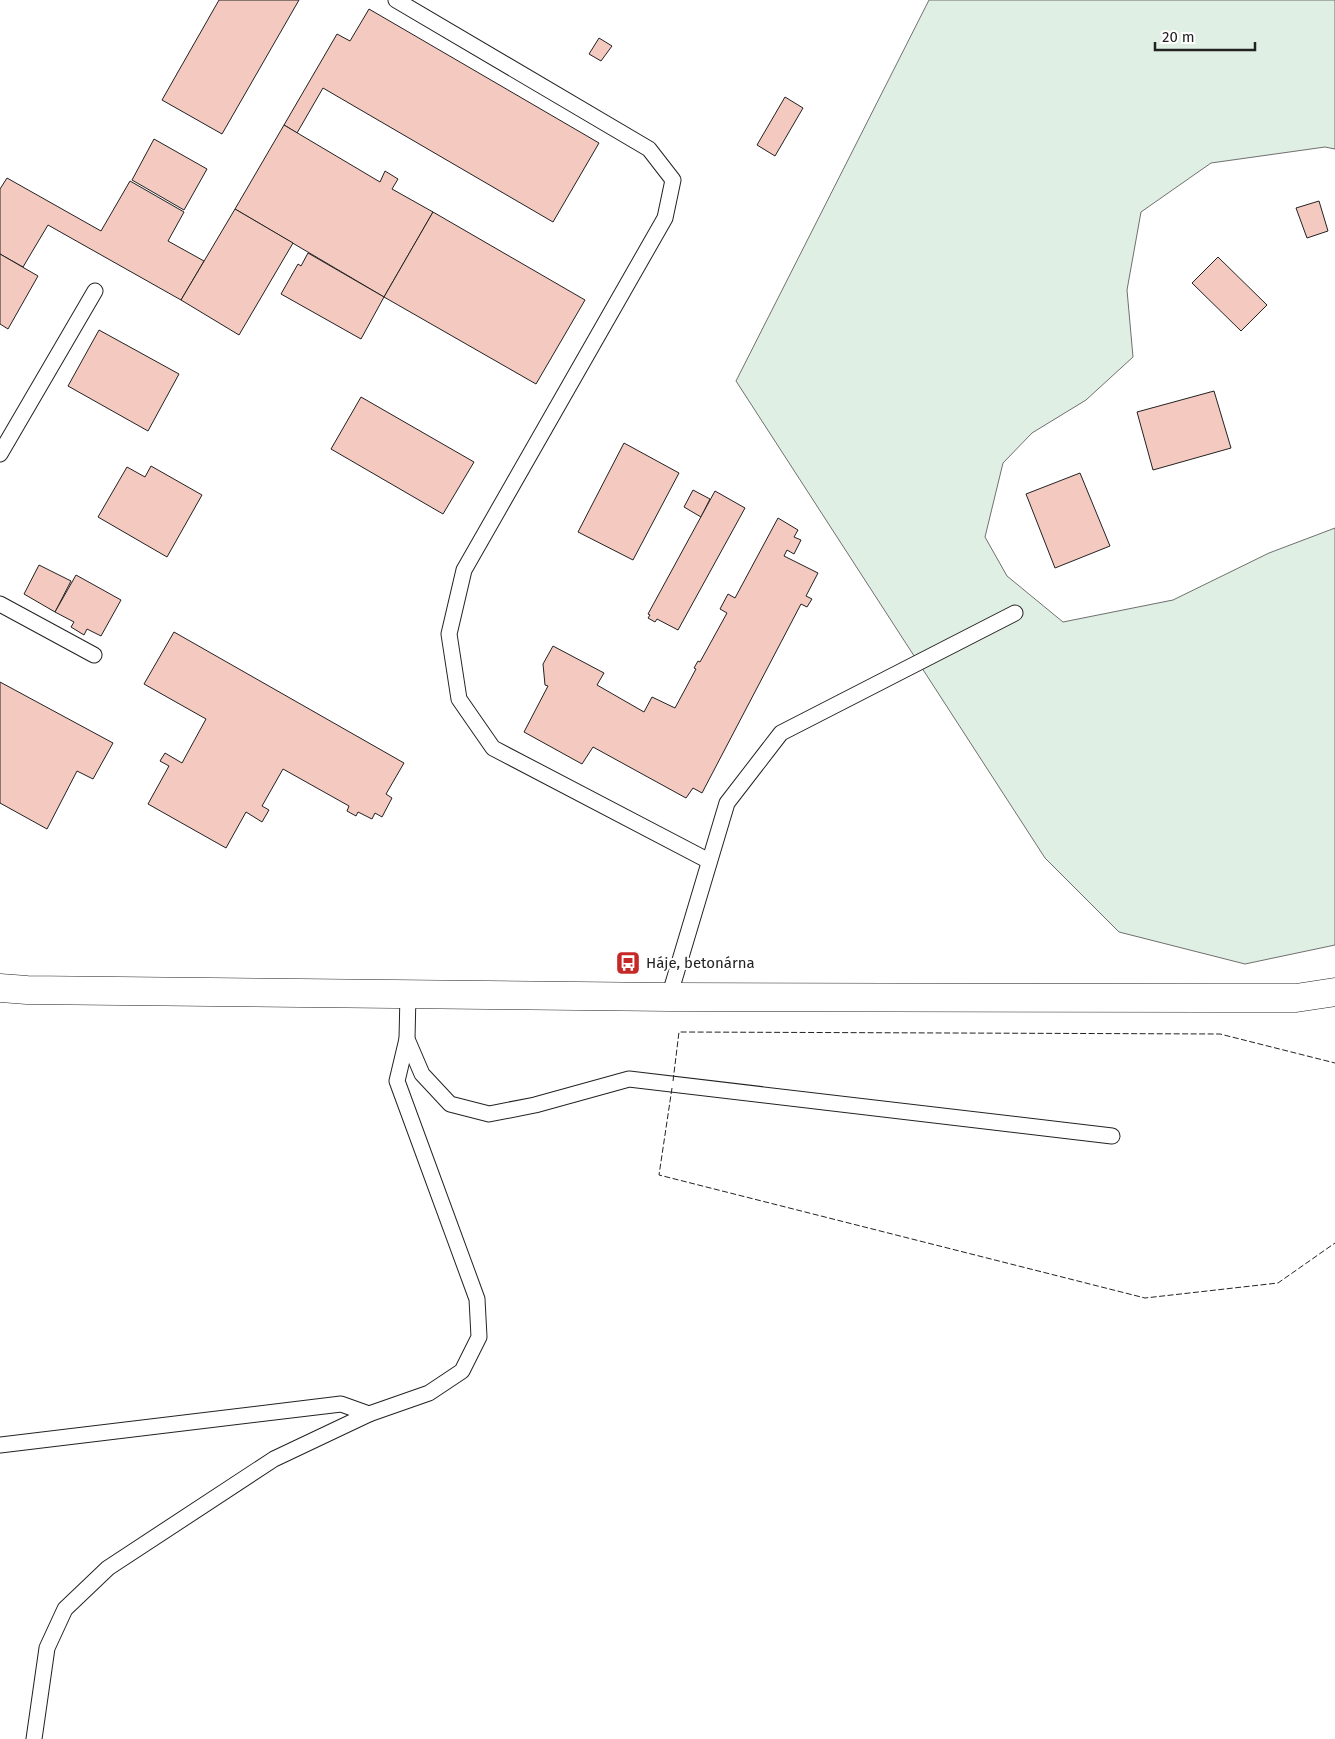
<svg xmlns="http://www.w3.org/2000/svg" width="1335" height="1739" viewBox="0 0 1335 1739" font-family="'Fira Sans',sans-serif">
<style>
.green{fill:#e0efe3;stroke:#6f6f6f}
.building{fill:#f3c9c0;stroke:#222}
.lines{fill:none;stroke-linecap:round;stroke-linejoin:round}
.lane-casing{stroke:#222;stroke-width:17}
.secondary-casing{stroke:#222;stroke-width:29}
.lane{stroke:#fff;stroke-width:15}
.secondary{stroke:#fff;stroke-width:28}
.fence{stroke:#222;stroke-width:1;stroke-dasharray:6 2.5;stroke-linecap:butt}
.labels{text-anchor:middle;dominant-baseline:central;stroke-width:4;stroke-linejoin:round;paint-order:stroke}
.poi-label{font-size:15px;fill:#222;stroke:#fff;text-anchor:start}
</style>
<rect width="100%" height="100%" fill="#fff"/>
<!-- green -->
<polygon class="green" points="929,0 1335,0 1335,149 1325,147 1211,163 1141,212 1127,290 1133,357 1086,400 1032,433 1003,463 985,537 1007,576 1063,622 1173,600 1269,553 1335,528 1335,945 1245,964 1119,932 1045,858 736,381"/>
<!-- building -->
<g class="building">
<polygon points="219,0 299,0 222,134 162,100"/>
<polygon points="369,9 599,143 553,222 323,88 297,133 284,125 337,34 350,41"/>
<polygon points="599,38 612,46 601,61 589,54"/>
<polygon points="785,97 803,108 775,156 757,145"/>
<polygon points="284,125 380,182 385,171 398,179 392,189 433,212 384,297 235,209"/>
<polygon points="154,139 207,169 184,210 132,180"/>
<polygon points="7,178 101,231 130,181 184,212 168,241 204,261 181,300 48,225 23,267 0,254 0,189"/>
<polygon points="1319,201 1328,231 1307,238 1296,208"/>
<polygon points="235,209 293,243 239,335 181,300"/>
<polygon points="433,212 585,300 536,384 384,297"/>
<polygon points="308,253 384,297 361,339 281,294 298,264 301,266"/>
<polygon points="0,254 38,276 8,329 0,324"/>
<polygon points="1218,257 1267,305 1241,331 1192,283"/>
<polygon points="99,330 179,374 148,431 68,386"/>
<polygon points="1214,391 1231,448 1153,470 1137,412"/>
<polygon points="361,397 474,462 443,514 331,449"/>
<polygon points="624,443 679,473 633,560 578,532"/>
<polygon points="151,466 202,495 167,557 98,517 127,467 145,477"/>
<polygon points="1080,473 1110,546 1055,568 1026,494"/>
<polygon points="693,490 710,499 701,517 684,507"/>
<polygon points="715,491 745,508 678,630 657,619 655,622 648,618 650,615 648,614"/>
<polygon points="778,518 798,530 794,537 801,540 794,554 787,550 784,556 818,573 806,596 812,599 807,607 801,604 702,793 693,788 686,798 593,747 582,764 524,732 548,686 545,685 543,664 553,646 604,673 597,685 644,712 652,697 675,708 696,669 694,668 698,661 700,662 727,613 720,609 728,594 735,598"/>
<polygon points="39,565 71,581 55,612 24,594"/>
<polygon points="76,575 121,600 101,636 87,629 84,635 71,627 74,622 55,612"/>
<polygon points="174,632 404,763 386,794 392,798 382,817 375,813 372,819 358,812 356,816 347,811 349,806 283,769 262,806 269,810 262,822 246,812 226,848 148,804 169,766 160,761 165,753 182,763 206,719 144,684"/>
<polygon points="0,682 113,743 93,779 77,771 47,829 0,803"/>
</g>
<g class="lines">
<defs>
<g id="lane">
<polyline points="396,0 649,149 673,180 665,218 464,570 449,634 459,699 493,748 709,861"/>
<polyline points="0,454 95,291"/>
<polyline points="0,604 94,655"/>
<polyline points="408,994 407,1039 422,1074 450,1104 489,1114 535,1105 629,1079 1112,1136"/>
<polyline points="669,997 727,803 781,733 1015,613"/>
<polyline points="0,1445 341,1404 369,1414 429,1393 462,1371 479,1337 477,1299 397,1081 407,1039"/>
<polyline points="34,1739 47,1648 65,1609 108,1568 274,1459 369,1414"/>
</g>
<polyline id="secondary" points="0,988 27,990 669,997 1215,998 1296,998 1335,992"/>
</defs>
<!-- lane casing -->
<use href="#lane" class="lane-casing"/>
<!-- secondary casing -->
<use href="#secondary" class="secondary-casing"/>
<!-- lane -->
<use href="#lane" class="lane"/>
<!-- secondary -->
<use href="#secondary" class="secondary"/>
<!-- fence -->
<g class="fence">
<polyline points="673,1081 679,1032 1220,1034 1335,1063"/>
<polyline points="672,1088 659,1175 1145,1298 1278,1283 1335,1243"/>
</g>
</g>
<!-- icons -->
<defs>
<symbol id="bus-square" viewBox="-11 -11 22 22"><rect x="-9" y="-9" width="18" height="18" rx="4" fill="#c62828" stroke="#fff"/><path d="M-5-6H5V4H4V6H2V4H-2V6H-4V4H-5ZM-3.5-4V0h7V-4ZM-3.5 1.2v1.5H-2V1.2ZM2 1.2v1.5H3.5V1.2Z" fill="#fff"/></symbol>
</defs>
<g fill-rule="evenodd">
<use href="#bus-square" x="614" y="949" width="28" height="28"/>
</g>
<g class="labels">
<!-- poi labels -->
<g class="poi-label">
<text x="646" y="963">Háje, betonárna</text>
</g>
</g>
<!-- scale -->
<path d="M1155 42v8h100v-8" fill="none" stroke="#222222" stroke-width="2.5"/>
<text x="1162" y="42" font-size="15" fill="#222222" stroke="#ffffff" stroke-width="4" paint-order="stroke">20 m</text>
</svg>
